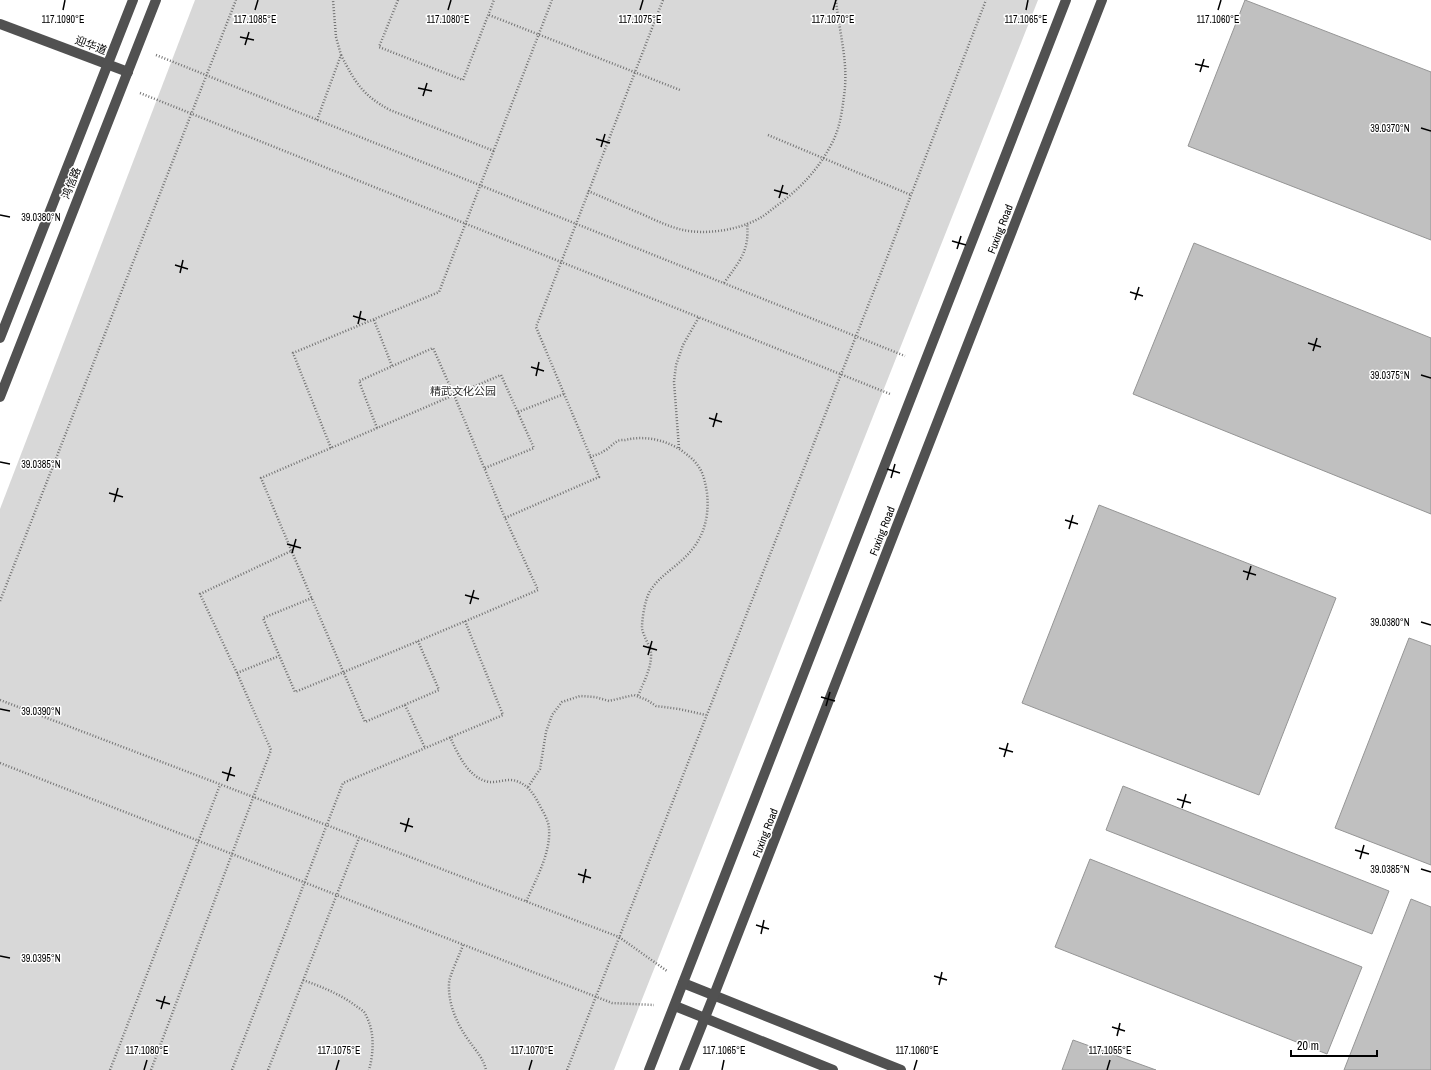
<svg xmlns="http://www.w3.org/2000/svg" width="1431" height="1070" viewBox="0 0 1431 1070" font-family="'Archivo Narrow','Noto Sans SC',sans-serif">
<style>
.green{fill:#d8d8d8}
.building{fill:#c0c0c0;stroke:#959595}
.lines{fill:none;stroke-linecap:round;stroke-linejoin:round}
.path{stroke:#737373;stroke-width:2.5;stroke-dasharray:1 2;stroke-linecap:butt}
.minor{stroke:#515151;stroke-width:10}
.ticks{fill:none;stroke:#000;stroke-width:1.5}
.labels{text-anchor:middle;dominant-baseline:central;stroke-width:3;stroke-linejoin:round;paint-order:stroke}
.street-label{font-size:11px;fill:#000;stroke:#fff}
.park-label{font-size:11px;fill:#2f2f2f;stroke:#fff}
.ticks-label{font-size:10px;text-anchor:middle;fill:#000;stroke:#fff;stroke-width:3;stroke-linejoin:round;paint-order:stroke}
</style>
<rect width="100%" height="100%" fill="#fff"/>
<!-- green -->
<polygon class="green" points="195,0 1038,0 614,1070 0,1070 0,509"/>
<!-- building -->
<g class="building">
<polygon points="1245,0 1431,72 1431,240 1188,146"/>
<polygon points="1194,243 1431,338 1431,514 1133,394"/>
<polygon points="1099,505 1336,598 1259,795 1022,703"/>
<polygon points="1409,638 1431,646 1431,865 1335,828"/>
<polygon points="1123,786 1389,891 1372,934 1106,830"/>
<polygon points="1090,859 1362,967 1327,1054 1055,947"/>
<polygon points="1411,899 1431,907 1431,1070 1344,1070"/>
<polygon points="1073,1040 1156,1070 1062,1070"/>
</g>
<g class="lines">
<!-- path -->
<g class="path">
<polyline points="398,0 379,47 463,80 494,0"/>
<polyline points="489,15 680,90"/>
<polyline points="156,55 905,356"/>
<path d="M341,55C355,82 362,95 390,110L494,151"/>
<polyline points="140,93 890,394"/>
<polyline points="317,120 341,55 336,37 333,0"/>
<polyline points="768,135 911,195"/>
<path d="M588,191C607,199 625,207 644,215C657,221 670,227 683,230C707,235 739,230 760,218C765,215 770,211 775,207C799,190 819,169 832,143C840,128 842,111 844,96C849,62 839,33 836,0"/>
<path d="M724,283C739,262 750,251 747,223"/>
<polyline points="374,320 392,366"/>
<polyline points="518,412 564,394"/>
<polyline points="377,428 359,381 433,348 454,395 501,375 534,448 485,468"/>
<polyline points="331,448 293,353 439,292 552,0"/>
<polyline points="679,448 674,382 676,365 683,345 699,317"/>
<path d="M590,457C595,455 600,454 604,451C609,449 612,444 616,442C618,440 622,440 625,440C645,435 668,440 685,453C701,465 704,474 707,493C710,520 702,543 681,561C668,573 651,582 646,601C644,608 642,620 642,628C643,636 650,645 651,653C652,668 643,683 638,696"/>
<polyline points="505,518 599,477 536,327 663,0"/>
<path d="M312,598L263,618L295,692C376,659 457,625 538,590L505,518L454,395L261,478C295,560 330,641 365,722L439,690L418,641"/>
<polyline points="0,601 236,0"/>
<polyline points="237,673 279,656"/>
<polyline points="0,700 619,937 667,971"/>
<polyline points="405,705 425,748"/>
<path d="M450,737C458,754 468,778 489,782C497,783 508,778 516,781C527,784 534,794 539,804C543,812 549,821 549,829C551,853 535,881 526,902"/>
<polyline points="0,763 612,1003 654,1005"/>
<polyline points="528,787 540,769 546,732 552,715 562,702 580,696 595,697 609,701 634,695 647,700 656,706 679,709 706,715"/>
<path d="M463,945C460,954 450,974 449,983C448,1003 456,1022 467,1038C475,1050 483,1057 486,1070"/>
<path d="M303,980C322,987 340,994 356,1006C359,1008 362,1010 364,1012C375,1029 374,1052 369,1070"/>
<polyline points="110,1070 220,785"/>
<polyline points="151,1070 271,750 237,673 200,594 291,551"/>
<polyline points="232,1070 343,783 503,715 465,621"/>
<polyline points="268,1070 359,838"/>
<polyline points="567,1070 888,255 986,0"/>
</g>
<!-- minor -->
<g class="minor">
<polyline points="0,24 128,72"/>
<polyline points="0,338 133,0"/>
<polyline points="0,397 156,0"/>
<polyline points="683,983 901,1070"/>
<polyline points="675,1006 833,1070"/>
<polyline points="649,1070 1066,0"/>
<polyline points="684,1070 714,995 1102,0"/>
</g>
</g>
<!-- ticks -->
<path class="ticks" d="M63,10L65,0M255,10L258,0M448,10L451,0M640,10L643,0M833,10L836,0M1026,10L1028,0M1218,10L1221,0M240,37L254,40M245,45L249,32M1195,64L1209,67M1200,72L1204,59M418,88L432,91M423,96L427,83M1421,128L1431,131M596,139L610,143M601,147L605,134M774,190L788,194M779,198L783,185M0,215L10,217M952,241L966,245M957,249L961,236M175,265L188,269M180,273L183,260M1130,292L1143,296M1135,300L1139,287M353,316L366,320M358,324L361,311M1308,343L1321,347M1313,351L1317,338M531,367L544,371M1421,375L1431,378M536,376L539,362M709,418L722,422M713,427L717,413M0,462L10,464M887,469L900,473M891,478L895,464M109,493L123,497M114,502L118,488M1065,520L1078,524M1069,529L1073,515M287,544L301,548M292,553L296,539M1243,571L1256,575M1247,580L1251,566M465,595L479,599M470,604L474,590M1421,622L1431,625M643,646L657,650M648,655L652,641M821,697L835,701M826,706L830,692M0,709L10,711M999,748L1013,752M1004,757L1008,743M222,772L235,776M227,781L231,767M1177,799L1191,803M1182,808L1186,794M400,823L413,827M405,832L409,818M1355,850L1369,854M1360,859L1364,845M1421,869L1431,872M578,874L591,878M583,883L586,869M756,925L769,929M761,934L764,920M0,956L10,958M934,976L947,980M939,985L942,972M156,1000L170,1004M161,1009L165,996M1112,1027L1125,1031M1117,1036L1120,1023M144,1070L147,1060M336,1070L339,1060M529,1070L532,1060M722,1070L724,1060M914,1070L917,1060M1107,1070L1110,1060"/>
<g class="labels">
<!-- street labels -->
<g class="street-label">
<text transform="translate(91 45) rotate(20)">迎华道</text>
<text transform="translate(71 183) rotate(-68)">鸿信路</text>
<text transform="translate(1000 229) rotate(-69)">Fuxing Road</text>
<text transform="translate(882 531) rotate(-69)">Fuxing Road</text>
<text transform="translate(765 833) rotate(-69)">Fuxing Road</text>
</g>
<!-- park labels -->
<g class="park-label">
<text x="463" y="391">精武文化公园</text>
</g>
</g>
<g class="ticks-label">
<text x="63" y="23">117.1090°E</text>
<text x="255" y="23">117.1085°E</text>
<text x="448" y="23">117.1080°E</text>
<text x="640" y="23">117.1075°E</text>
<text x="833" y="23">117.1070°E</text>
<text x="1026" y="23">117.1065°E</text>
<text x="1218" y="23">117.1060°E</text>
<text x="1390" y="132">39.0370°N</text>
<text x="41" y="221">39.0380°N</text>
<text x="1390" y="379">39.0375°N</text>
<text x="41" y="468">39.0385°N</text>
<text x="1390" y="626">39.0380°N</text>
<text x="41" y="715">39.0390°N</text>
<text x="1390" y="873">39.0385°N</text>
<text x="41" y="962">39.0395°N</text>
<text x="147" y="1054">117.1080°E</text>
<text x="339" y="1054">117.1075°E</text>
<text x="532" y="1054">117.1070°E</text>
<text x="724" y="1054">117.1065°E</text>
<text x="917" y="1054">117.1060°E</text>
<text x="1110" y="1054">117.1055°E</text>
</g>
<!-- scale -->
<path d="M1291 1050v6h86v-6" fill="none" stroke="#000000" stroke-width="2"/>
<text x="1297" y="1050" font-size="12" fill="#000000" stroke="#ffffff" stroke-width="3" paint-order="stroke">20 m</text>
</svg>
